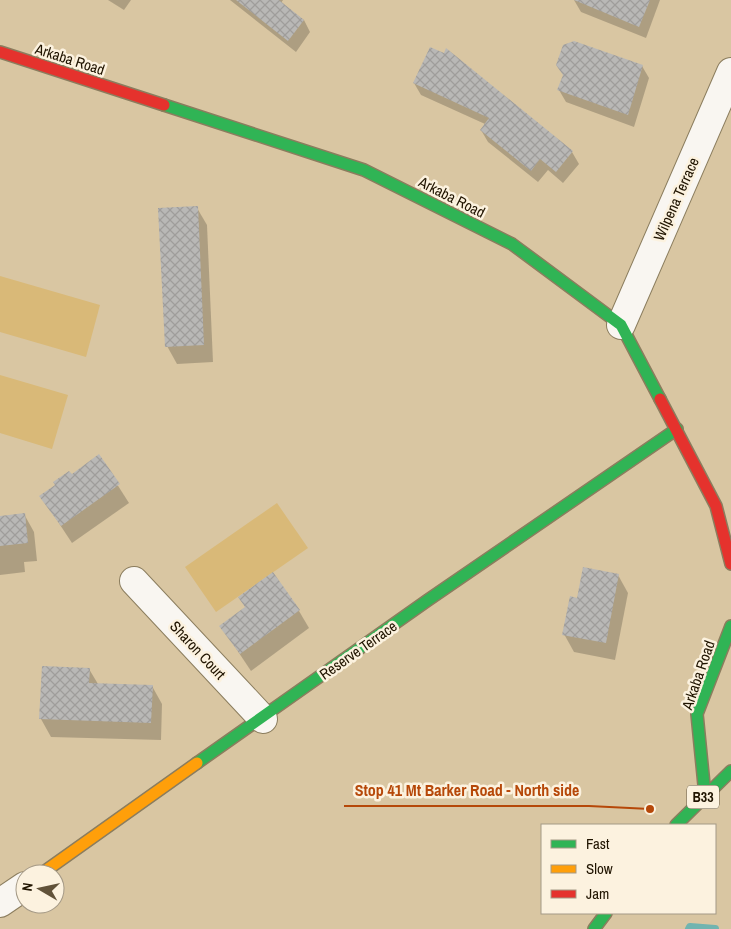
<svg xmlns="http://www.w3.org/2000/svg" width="731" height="929" viewBox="0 0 731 929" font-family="'Archivo Narrow',sans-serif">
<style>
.pitch{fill:#d9b978}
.shadow{fill:#0003}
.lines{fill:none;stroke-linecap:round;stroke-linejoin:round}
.stream{stroke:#71b4b0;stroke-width:8}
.building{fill:url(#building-cross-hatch)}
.street-casing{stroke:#8b7d5e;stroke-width:30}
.fast-casing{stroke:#8b7d5e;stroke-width:14}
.slow-casing{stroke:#8b7d5e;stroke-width:14}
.jam-casing{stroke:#8b7d5e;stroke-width:14}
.street{stroke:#f9f6f1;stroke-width:28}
.fast{stroke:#30b455;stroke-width:11}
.slow{stroke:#ff9f0a;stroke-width:11}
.jam{stroke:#e5322d;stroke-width:11}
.labels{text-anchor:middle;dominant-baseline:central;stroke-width:5;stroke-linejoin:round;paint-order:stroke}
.shield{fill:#fcf2df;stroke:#625743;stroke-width:1}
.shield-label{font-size:14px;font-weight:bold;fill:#201400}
.street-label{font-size:15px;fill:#201400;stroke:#fcf2df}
.leader{fill:none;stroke:#b64809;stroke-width:2}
.callout-dot{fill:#b64809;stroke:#fcf2df;stroke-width:2}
.callout-label{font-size:16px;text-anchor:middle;font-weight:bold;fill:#b64809;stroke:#fcf2df;stroke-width:5;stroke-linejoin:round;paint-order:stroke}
</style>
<defs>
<pattern id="building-cross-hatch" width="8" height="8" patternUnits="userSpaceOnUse" patternTransform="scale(1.25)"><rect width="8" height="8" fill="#b9b8b6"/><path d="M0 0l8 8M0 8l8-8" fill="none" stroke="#9f9d9b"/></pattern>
</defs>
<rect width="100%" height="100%" fill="#d9c6a2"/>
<!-- pitch -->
<g class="pitch">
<polygon points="0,276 100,305 86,357 0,332"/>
<polygon points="0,375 68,395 52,449 0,433"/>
<polygon points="277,503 308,548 216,612 185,567"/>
</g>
<!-- shadow -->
<g class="shadow">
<polygon points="108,0 131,0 124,10"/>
<polygon points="230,0 283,0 281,3 304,20 310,32 296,52"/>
<polygon points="574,0 660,0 646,38 581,12"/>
<polygon points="557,65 642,66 649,78 634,127 566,102 559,90 564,76"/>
<polygon points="414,83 572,152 579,164 563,183 548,170 538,182 488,142 481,130 485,124 421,95"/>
<polygon points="197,208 207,225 213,362 177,364 167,346"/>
<polygon points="99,456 129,503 72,543 41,496"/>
<polygon points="24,514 34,532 37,561 24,562 25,572 0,575 0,517"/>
<polygon points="618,575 628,593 615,660 574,652 564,634 578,599"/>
<polygon points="299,611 309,628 251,671 221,626"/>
<polygon points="89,669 98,684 152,686 162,704 161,740 51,737 41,719"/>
</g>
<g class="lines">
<!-- stream -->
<polyline class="stream" points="689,929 690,927 715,929"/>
</g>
<!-- building -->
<g class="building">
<polygon points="236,0 279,0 304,20 288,41"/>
<polygon points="574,0 650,0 639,27"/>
<polygon points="574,41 643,65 628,115 557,90 563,75 556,65 563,45"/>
<polygon points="430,47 444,53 446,48 573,151 556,172 540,159 531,171 480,130 489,118 413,83"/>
<polygon points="198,206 204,345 165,347 158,208"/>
<polygon points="99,454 120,484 61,526 39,496 55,485 53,482 69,471 72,474"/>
<polygon points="25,513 28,543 0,546 0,516"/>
<polygon points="583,567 619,574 606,643 562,635 570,596 577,598"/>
<polygon points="273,572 300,610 240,654 219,626 245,607 238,597"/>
<polygon points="42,666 90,668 89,683 153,685 151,723 39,719"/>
</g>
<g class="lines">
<defs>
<g id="street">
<polyline points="621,325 731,72"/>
<polyline points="134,581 263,719"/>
<polyline points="0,903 25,886"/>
</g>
<g id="fast">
<polyline points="164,105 364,170 512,244 621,325 660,399"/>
<polyline points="197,763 428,600 677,429"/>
<polyline points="705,795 697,714 731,626"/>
<polyline points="676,825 731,771"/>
<polyline points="594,929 606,913"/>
</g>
<polyline id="slow" points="41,874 197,763"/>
<g id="jam">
<polyline points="0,52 164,105"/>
<polyline points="660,399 716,506 731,564"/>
</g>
</defs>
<!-- street casing -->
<use href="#street" class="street-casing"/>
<!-- fast casing -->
<use href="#fast" class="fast-casing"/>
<!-- slow casing -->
<use href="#slow" class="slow-casing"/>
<!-- jam casing -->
<use href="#jam" class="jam-casing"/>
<!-- street -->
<use href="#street" class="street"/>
<!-- fast -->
<use href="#fast" class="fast"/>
<!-- slow -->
<use href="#slow" class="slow"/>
<!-- jam -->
<use href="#jam" class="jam"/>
</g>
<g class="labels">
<!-- shield labels -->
<rect class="shield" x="687" y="785.5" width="32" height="23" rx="4"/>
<g class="shield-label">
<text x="703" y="797">B33</text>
</g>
<!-- street labels -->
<g class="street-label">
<text transform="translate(70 59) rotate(18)">Arkaba Road</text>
<text transform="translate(452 197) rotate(27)">Arkaba Road</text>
<text transform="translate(676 199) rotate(-66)">Wilpena Terrace</text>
<text transform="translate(198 650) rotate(47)">Sharon Court</text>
<text transform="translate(358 650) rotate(-35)">Reserve Terrace</text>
<text transform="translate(698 675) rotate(-71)">Arkaba Road</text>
</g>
</g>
<!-- callouts -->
<path class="leader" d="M650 809L589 806H344"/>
<circle class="callout-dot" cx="650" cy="809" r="5"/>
<g class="callout-label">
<text x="467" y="796">Stop 41 Mt Barker Road - North side</text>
</g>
<!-- legend -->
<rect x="541" y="824" width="175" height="90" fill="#fcf2df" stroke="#a49986"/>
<rect x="551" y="840" width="25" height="8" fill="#30b455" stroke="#a49986"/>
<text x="586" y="849" font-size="15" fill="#201400">Fast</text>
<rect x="551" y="865" width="25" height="8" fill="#ff9f0a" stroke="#a49986"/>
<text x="586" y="874" font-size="15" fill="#201400">Slow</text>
<rect x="551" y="890" width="25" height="8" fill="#e5322d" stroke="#a49986"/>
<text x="586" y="899" font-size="15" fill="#201400">Jam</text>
<!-- north arrow -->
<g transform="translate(40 889) rotate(279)"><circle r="24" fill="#fcf2df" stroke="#a49986"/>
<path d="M0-4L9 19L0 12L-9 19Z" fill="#615239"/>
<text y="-8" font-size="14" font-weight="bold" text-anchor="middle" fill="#201400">N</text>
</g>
</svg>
